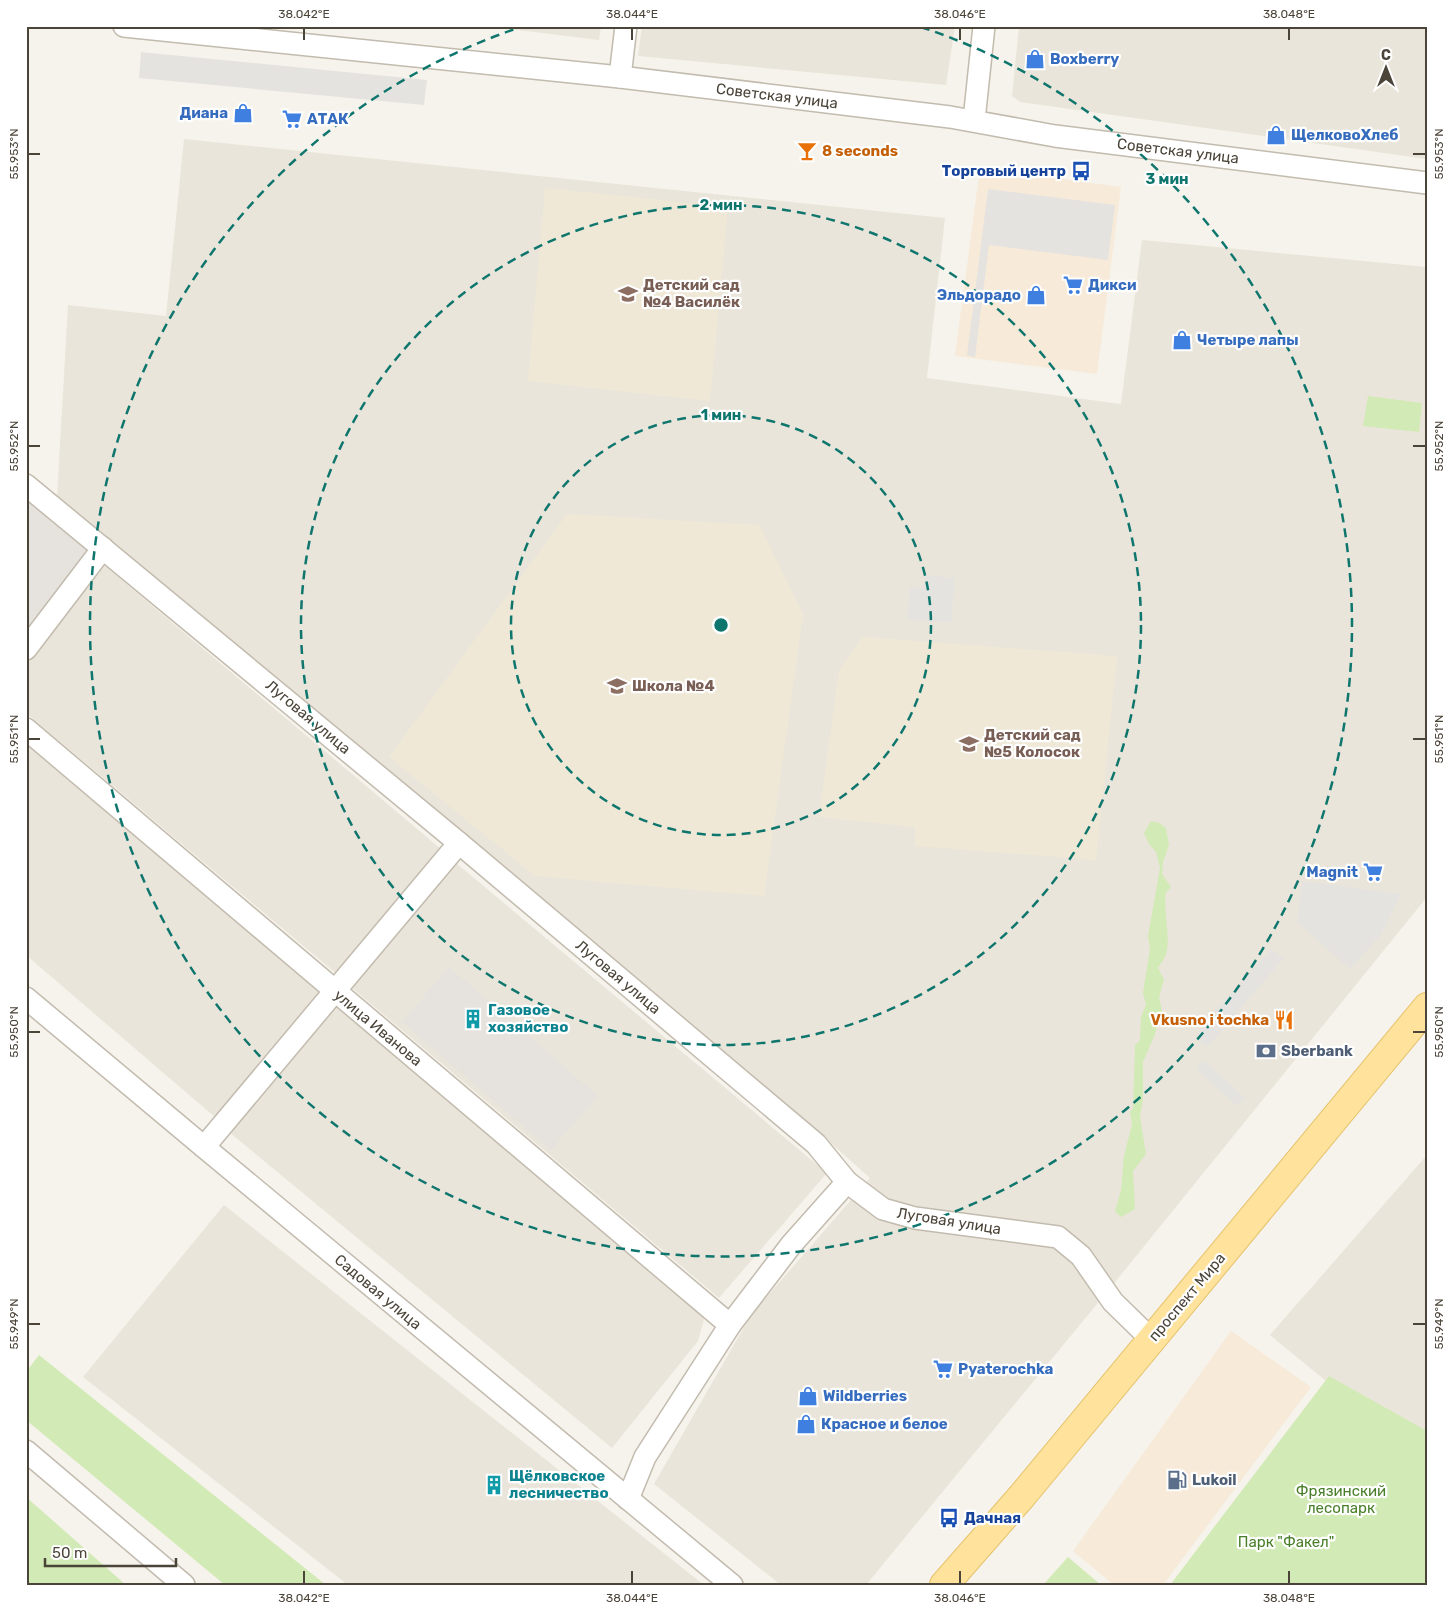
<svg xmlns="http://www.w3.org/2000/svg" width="1453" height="1611" viewBox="0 0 1453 1611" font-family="Rubik,sans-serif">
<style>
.residential{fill:#eae5da}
.commercial{fill:#f7ead8}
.industrial{fill:#e6e2dd}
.education{fill:#efe8d6}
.green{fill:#d2eab5}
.parking{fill:#e5e3e0}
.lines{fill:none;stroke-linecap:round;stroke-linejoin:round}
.minor-casing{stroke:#c2bbae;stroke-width:24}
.major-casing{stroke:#e6c16a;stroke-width:30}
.minor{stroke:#fff;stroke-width:21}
.major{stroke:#ffe39c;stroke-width:28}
.ticks{fill:none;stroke:#4b4439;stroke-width:2}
.ring{fill:none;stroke:#0f766e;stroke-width:2.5;stroke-dasharray:9 6}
.labels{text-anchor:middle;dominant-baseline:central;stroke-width:4.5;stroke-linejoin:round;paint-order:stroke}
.shop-label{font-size:15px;font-weight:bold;fill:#366cbe;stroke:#fff;text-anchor:start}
.street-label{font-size:15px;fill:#4b4439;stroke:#fff}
.food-label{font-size:15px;font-weight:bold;fill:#c56008;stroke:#fff;text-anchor:start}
.transit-label{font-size:15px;font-weight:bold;fill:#164399;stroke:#fff;text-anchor:end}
.education-label{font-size:15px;font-weight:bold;fill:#785e54;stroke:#fff;text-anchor:start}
.culture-label{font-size:15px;font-weight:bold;fill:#0d838f;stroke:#fff;text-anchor:start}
.service-label{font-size:15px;font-weight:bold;fill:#4e5e75;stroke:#fff;text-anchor:start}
.park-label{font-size:15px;fill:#4a7f2a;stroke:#fff}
.centre{fill:#0f766e;stroke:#fff;stroke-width:2.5}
.ring-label{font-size:15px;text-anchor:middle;font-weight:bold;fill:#0f766e;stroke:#fff;stroke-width:4.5;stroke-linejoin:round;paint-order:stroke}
.neatline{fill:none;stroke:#4b4439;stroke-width:2}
.ticks-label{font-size:12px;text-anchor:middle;fill:#4b4439}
</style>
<rect width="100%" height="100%" fill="#f6f3ec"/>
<!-- residential -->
<g class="residential">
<polygon points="485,26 601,26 599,40"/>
<polygon points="642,26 955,26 946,85 638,56"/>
<polygon points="1019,26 1427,26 1427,159 1020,102 1012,96"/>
<polygon points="184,139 945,218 927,378 1121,404 1142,240 1427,267 1427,897 1120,1276 866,1585 781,1585 654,1484 751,1315 870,1178 824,1137 57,498 68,305 166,316"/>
<polygon points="105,566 441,849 338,975 26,713 26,662"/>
<polygon points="26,745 322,993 216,1118 26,955"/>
<polygon points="456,863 827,1173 719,1298 351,987"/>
<polygon points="334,1002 705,1316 698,1341 612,1448 229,1132"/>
<polygon points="1427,1155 1427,1464 1270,1335"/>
<polygon points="224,1205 704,1585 348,1585 83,1377"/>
</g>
<!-- commercial -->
<g class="commercial">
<polygon points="980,168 1121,187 1097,374 955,356"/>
<polygon points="1231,1331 1311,1387 1163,1585 1114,1585 1073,1551"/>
</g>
<!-- industrial -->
<g class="industrial">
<polygon points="26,495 88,549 26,632"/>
<polygon points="449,967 598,1096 551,1150 402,1022"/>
</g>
<!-- education -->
<g class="education">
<polygon points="545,188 728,207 710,401 528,381"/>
<polygon points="567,514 759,525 803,614 764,896 535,876 389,757"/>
<polygon points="862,637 1117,656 1096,860 915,846 915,827 819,817 839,671"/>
</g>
<!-- green -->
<g class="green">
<polygon points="1368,396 1422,403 1419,432 1363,426"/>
<path d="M1151,821L1159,823L1166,828L1169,845L1163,862L1162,874L1171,887L1166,892C1163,911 1170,931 1167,951C1166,957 1161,963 1158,968L1164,980L1159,997L1162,1011L1155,1034L1143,1062V1100L1140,1117L1146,1154L1133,1171L1135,1209L1121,1217L1115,1211L1121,1190L1124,1156L1132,1124L1130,1112L1133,1108L1135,1046L1140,1040L1141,1017L1146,1004L1143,993L1150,949L1148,936L1160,868L1156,852L1149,844L1144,833Z"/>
<polygon points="39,1355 326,1585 225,1585 26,1420 26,1372"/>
<polygon points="1329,1376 1427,1431 1427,1585 1170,1585"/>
<polygon points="26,1497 126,1585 26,1585"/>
<polygon points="1068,1557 1101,1585 1043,1585"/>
</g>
<!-- parking -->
<g class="parking">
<polygon points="141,52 427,80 424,105 139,78"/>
<polygon points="988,189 1115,205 1108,260 989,245 975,357 967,355"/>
<polygon points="925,575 955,578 951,623 907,619 910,587 923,588"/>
<polygon points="1302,881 1401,894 1382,933 1350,969 1297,922"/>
<polygon points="1271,949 1284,958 1207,1047 1198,1041 1200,1027"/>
<polygon points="1204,1060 1245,1098 1237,1106 1196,1069"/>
</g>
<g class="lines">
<defs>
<g id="minor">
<polyline points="124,26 620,77 950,117 1055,136 1427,183"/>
<polyline points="620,77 626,26"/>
<polyline points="974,120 984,26"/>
<polyline points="26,485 459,843 816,1144 847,1182 883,1209 915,1218 1058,1237 1081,1256 1113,1302 1152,1340"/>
<polyline points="26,649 103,548"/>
<polyline points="26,729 730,1325"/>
<polyline points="26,998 204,1147 732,1585"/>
<polyline points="204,1147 459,843"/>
<polyline points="26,1451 184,1585"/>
<polyline points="628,1499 645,1457 730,1325 791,1245 847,1182"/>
</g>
<polyline id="major" points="944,1585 1022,1496 1427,1007"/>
</defs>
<!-- minor casing -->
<use href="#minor" class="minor-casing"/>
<!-- major casing -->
<use href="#major" class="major-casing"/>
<!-- minor -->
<use href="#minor" class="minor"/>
<!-- major -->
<use href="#major" class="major"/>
</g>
<!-- ticks -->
<path class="ticks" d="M304,28V40M632,28V40M960,28V40M1289,28V40M28,154H40M1413,154H1426M28,446H40M1413,446H1426M28,739H40M1413,739H1426M28,1032H40M1413,1032H1426M28,1324H40M1413,1324H1426M304,1571V1584M632,1571V1584M960,1571V1584M1289,1571V1584"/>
<!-- distance rings -->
<g class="ring">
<circle cx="721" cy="625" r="210"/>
<circle cx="721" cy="625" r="420"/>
<path d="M921 27A631 631 0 1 1 521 27"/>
</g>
<!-- icons -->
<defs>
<symbol id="shop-bare" viewBox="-9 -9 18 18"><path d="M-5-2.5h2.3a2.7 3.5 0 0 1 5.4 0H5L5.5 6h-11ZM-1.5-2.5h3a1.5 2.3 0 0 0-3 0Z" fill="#3f7fe0" stroke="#fff" stroke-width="2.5" paint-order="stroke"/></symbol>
<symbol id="supermarket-bare" viewBox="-9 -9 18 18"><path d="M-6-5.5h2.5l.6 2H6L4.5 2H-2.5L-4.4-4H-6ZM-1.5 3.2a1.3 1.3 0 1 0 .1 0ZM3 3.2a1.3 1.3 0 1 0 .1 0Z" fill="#3f7fe0" stroke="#fff" stroke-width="2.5" paint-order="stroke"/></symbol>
<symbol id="bar-bare" viewBox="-9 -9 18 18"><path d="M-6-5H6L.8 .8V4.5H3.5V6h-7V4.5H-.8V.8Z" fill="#e8710a" stroke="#fff" stroke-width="2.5" paint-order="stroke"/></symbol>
<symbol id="bus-bare" viewBox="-9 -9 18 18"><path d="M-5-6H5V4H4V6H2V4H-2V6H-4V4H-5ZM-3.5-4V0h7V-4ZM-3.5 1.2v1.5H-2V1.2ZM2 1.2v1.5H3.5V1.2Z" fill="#1a4fb4" stroke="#fff" stroke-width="2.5" paint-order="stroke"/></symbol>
<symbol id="school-bare" viewBox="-9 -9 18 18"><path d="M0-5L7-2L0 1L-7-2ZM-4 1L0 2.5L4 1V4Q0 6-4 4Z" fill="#8d6e63" stroke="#fff" stroke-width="2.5" paint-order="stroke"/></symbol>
<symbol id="building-bare" viewBox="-9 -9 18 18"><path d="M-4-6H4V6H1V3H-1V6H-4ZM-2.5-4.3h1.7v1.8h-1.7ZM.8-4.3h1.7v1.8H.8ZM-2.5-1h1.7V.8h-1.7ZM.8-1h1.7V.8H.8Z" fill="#0f9aa8" stroke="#fff" stroke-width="2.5" paint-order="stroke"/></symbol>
<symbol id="restaurant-bare" viewBox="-9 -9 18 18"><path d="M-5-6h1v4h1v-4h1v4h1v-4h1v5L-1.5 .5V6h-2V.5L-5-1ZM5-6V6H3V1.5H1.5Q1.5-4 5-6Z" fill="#e8710a" stroke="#fff" stroke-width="2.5" paint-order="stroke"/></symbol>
<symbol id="bank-bare" viewBox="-9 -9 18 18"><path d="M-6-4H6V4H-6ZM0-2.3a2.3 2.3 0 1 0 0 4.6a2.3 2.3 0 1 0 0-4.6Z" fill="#5c6f8a" stroke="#fff" stroke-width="2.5" paint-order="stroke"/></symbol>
<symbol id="fuel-bare" viewBox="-9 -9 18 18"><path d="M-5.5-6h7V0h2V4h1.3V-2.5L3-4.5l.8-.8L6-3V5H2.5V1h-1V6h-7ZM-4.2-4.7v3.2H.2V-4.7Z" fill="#5c6f8a" stroke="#fff" stroke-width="2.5" paint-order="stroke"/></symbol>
</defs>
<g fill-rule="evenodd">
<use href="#shop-bare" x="1021" y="45" width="28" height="28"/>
<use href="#shop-bare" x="229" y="99" width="28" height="28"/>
<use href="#supermarket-bare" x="278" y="105" width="28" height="28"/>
<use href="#shop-bare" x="1262" y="121" width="28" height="28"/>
<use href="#bar-bare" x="793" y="137" width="28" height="28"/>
<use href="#bus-bare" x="1067" y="157" width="28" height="28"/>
<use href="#supermarket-bare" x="1059" y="271" width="28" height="28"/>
<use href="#school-bare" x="614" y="280" width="28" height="28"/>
<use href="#shop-bare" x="1022" y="281" width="28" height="28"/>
<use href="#shop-bare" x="1168" y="326" width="28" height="28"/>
<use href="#school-bare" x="603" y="672" width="28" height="28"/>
<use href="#school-bare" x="955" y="730" width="28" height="28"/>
<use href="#supermarket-bare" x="1359" y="858" width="28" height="28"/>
<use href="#building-bare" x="459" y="1005" width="28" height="28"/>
<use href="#restaurant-bare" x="1270" y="1006" width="28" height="28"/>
<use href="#bank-bare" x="1252" y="1037" width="28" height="28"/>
<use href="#supermarket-bare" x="929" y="1355" width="28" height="28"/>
<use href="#shop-bare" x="794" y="1382" width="28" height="28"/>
<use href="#shop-bare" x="792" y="1410" width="28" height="28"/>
<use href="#fuel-bare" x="1163" y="1466" width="28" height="28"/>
<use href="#building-bare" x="480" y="1471" width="28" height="28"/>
<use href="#bus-bare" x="935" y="1504" width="28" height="28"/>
</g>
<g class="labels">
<!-- shop labels -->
<g class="shop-label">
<text x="1050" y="59">Boxberry</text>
<text x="228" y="113" text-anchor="end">Диана</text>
<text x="307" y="119">АТАК</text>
<text x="1291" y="135">ЩелковоХлеб</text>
<text x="1088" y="285">Дикси</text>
<text x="1021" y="295" text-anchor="end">Эльдорадо</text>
<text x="1197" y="340">Четыре лапы</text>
<text x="1358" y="872" text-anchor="end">Magnit</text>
<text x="958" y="1369">Pyaterochka</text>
<text x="823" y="1396">Wildberries</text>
<text x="821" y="1424">Красное и белое</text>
</g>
<!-- street labels -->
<g class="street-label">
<text transform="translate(777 96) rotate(7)">Советская улица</text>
<text transform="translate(1178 151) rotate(7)">Советская улица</text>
<text transform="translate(308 717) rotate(40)">Луговая улица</text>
<text transform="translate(618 977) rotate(40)">Луговая улица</text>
<text transform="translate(378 1028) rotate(40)">улица Иванова</text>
<text transform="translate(949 1221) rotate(9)">Луговая улица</text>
<text transform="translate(378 1292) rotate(40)">Садовая улица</text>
<text transform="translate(1187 1297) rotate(-50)">проспект Мира</text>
</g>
<!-- food labels -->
<g class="food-label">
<text x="822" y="151">8 seconds</text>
<text x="1269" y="1020" text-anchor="end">Vkusno i tochka</text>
</g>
<!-- transit labels -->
<g class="transit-label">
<text x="1066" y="171">Торговый центр</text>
<text x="964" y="1518" text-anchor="start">Дачная</text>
</g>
<!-- education labels -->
<g class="education-label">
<text x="643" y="285">Детский сад<tspan x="643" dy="17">№4 Василёк</tspan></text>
<text x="632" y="686">Школа №4</text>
<text x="984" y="735">Детский сад<tspan x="984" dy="17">№5 Колосок</tspan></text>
</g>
<!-- culture labels -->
<g class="culture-label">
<text x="488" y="1010">Газовое<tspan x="488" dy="17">хозяйство</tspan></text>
<text x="509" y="1476">Щёлковское<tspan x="509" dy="17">лесничество</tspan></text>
</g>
<!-- service labels -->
<g class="service-label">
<text x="1281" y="1051">Sberbank</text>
<text x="1192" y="1480">Lukoil</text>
</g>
<!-- park labels -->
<g class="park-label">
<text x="1341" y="1491">Фрязинский<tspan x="1341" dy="17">лесопарк</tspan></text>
<text x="1286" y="1542">Парк "Факел"</text>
</g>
</g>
<circle cx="721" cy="625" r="8" class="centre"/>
<g class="ring-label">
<text x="1167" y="184">3 мин</text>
<text x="721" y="210">2 мин</text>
<text x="721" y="420">1 мин</text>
</g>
<!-- border -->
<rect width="1453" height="1611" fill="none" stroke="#ffffff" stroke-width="55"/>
<!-- north arrow -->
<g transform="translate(1386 68)" stroke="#ffffff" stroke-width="4" paint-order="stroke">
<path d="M0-4L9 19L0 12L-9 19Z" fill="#4b4439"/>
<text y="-8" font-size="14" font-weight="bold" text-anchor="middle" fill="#4b4439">С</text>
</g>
<!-- scale -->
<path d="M45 1558v8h131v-8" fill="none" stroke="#4b4439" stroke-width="2.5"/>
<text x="52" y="1558" font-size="15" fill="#4b4439" stroke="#ffffff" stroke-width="4" paint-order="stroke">50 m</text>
<rect x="28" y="28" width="1398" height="1556" class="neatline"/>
<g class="ticks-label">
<text x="304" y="18">38.042°E</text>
<text x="632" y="18">38.044°E</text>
<text x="960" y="18">38.046°E</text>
<text x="1289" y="18">38.048°E</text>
<text transform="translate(14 154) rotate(-90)" y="4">55.953°N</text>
<text transform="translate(1439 154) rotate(-90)" y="4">55.953°N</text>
<text transform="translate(14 446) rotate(-90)" y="4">55.952°N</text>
<text transform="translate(1439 446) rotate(-90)" y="4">55.952°N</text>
<text transform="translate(14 739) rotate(-90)" y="4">55.951°N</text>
<text transform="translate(1439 739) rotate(-90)" y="4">55.951°N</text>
<text transform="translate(14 1032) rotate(-90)" y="4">55.950°N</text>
<text transform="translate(1439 1032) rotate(-90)" y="4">55.950°N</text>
<text transform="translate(14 1324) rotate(-90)" y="4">55.949°N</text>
<text transform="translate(1439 1324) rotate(-90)" y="4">55.949°N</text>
<text x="304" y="1602">38.042°E</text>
<text x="632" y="1602">38.044°E</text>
<text x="960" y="1602">38.046°E</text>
<text x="1289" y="1602">38.048°E</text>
</g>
</svg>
